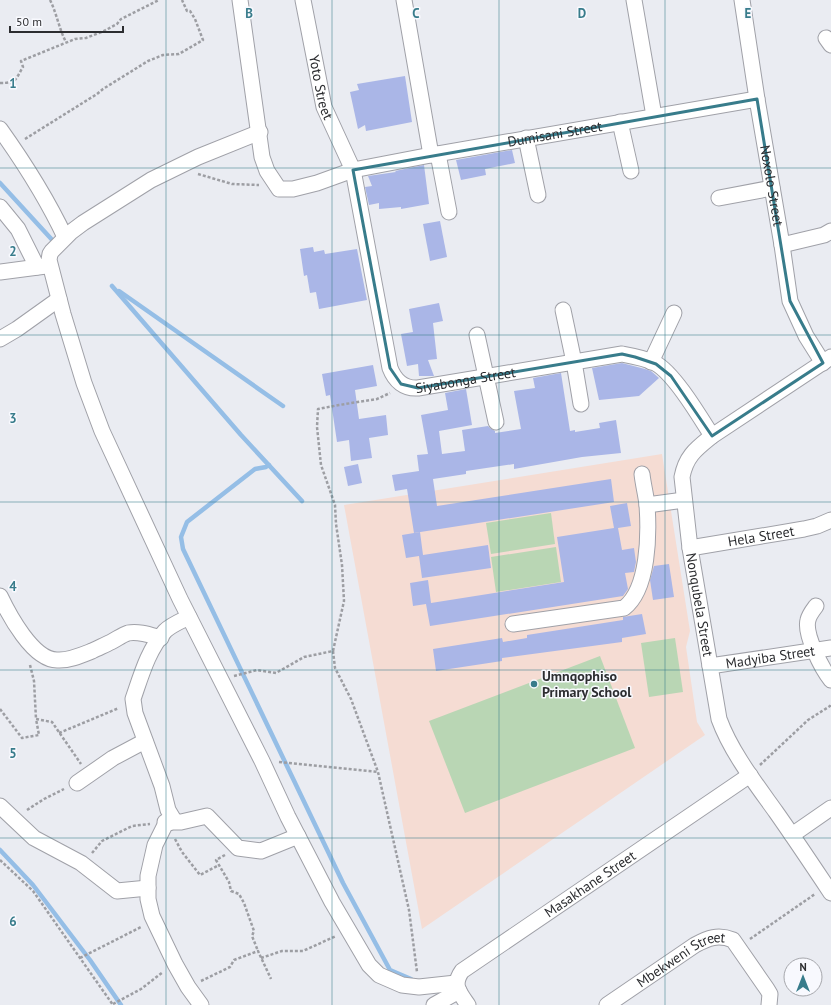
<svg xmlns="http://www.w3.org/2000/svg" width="831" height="1005" viewBox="0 0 831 1005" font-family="'PT Sans',sans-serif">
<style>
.education{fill:#f5dcd3}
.pitch{fill:#b9d6b4}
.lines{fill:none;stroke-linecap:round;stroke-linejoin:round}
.stream{stroke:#95bee6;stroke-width:4.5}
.building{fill:#aab6e7}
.minor-casing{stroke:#a0a1a8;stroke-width:17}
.path{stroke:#9d9ea3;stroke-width:2.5;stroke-dasharray:3 2;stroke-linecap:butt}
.minor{stroke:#fff;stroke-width:15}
.marked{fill:none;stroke:#387c8b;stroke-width:3;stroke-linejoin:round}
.grid{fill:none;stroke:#387c8b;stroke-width:1;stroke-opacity:0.55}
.poi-dot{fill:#387c8b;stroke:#f8f9fe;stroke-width:1.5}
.labels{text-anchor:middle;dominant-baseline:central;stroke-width:3;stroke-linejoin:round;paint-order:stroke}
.street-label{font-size:14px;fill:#2c2d30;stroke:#f8f9fe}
.poi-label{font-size:14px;font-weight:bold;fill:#2c2d30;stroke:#f8f9fe;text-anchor:start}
.grid-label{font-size:13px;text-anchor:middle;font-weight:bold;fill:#387c8b;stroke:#f8f9fe;stroke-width:3;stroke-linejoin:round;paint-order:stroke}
</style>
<rect width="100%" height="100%" fill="#eaecf2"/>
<!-- education -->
<polygon class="education" points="662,454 690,631 686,647 697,722 705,735 422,929 344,505"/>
<!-- pitch -->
<g class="pitch">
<polygon points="551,513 555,544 491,554 486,523"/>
<polygon points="556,547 561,582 496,592 491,557"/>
<polygon points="675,638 683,692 649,697 641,643"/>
<polygon points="600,656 635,748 465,813 429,721"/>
</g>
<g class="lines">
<!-- stream -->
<g class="stream">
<polyline points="0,183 55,243"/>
<polyline points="112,286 241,435 302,501"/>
<polyline points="119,291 283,406"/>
<polyline points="269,465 266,467 255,469 187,522 181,537 183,549 343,883 390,970 411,979"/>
<polyline points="0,850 33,885 90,960 121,1005"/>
</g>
</g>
<!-- building -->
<g class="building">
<polygon points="405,76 412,122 366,131 365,125 358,129 350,92 359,90 357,84"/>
<polygon points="512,150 515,163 485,169 486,175 461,180 456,160"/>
<polygon points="424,165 429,204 401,209 401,207 379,209 379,203 369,205 365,187 372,186 368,176 396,172 395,171"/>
<polygon points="440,221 447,257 430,261 423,224"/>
<polygon points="313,247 314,252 324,250 325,254 357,249 367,300 319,309 316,292 310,293 307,275 304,276 300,249"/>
<polygon points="439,303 443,321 433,323 437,359 428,360 434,376 419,376 418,364 407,366 401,334 413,332 409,309"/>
<polygon points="622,363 645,369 651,371 659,378 639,396 599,400 592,368"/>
<polygon points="373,365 377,386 355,390 359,419 386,415 388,435 369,438 372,458 351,461 349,440 337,442 330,395 326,396 322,374"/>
<polygon points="561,373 570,431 575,430 575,432 600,428 599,423 616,420 621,453 582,457 514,469 514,464 466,471 466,474 433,479 437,506 611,479 614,502 414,533 407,489 395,491 392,475 419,471 417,455 428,454 421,415 448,410 445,393 466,389 472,425 439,431 442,454 465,451 462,430 488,426 490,428 495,431 495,433 521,429 514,391 535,388 533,378"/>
<polygon points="358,464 362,483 348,486 344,467"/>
<polygon points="627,503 631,526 618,528 622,550 634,548 636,562 634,572 625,573 628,589 623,596 430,626 426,604 413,606 410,583 428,580 431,603 564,582 557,537 614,528 610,506"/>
<polygon points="420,532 423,555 488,545 491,568 422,578 419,556 406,558 402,535"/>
<polygon points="669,564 674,597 653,600 650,580 654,566"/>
<polygon points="642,614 646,634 622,638 622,642 502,658 502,661 436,671 433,649 502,638 503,642 527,638 527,635 623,620 623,617"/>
</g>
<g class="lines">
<defs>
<g id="minor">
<path id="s1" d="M240,0L262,157L267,171L279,189H293L317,183L353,170L431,155L757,99"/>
<path id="s2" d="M303,0L324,107L353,170L390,368C395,381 404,389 418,388L622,354C633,356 645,358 655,363C674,373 700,417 712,436"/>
<polyline points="404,0 431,155"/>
<polyline points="634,0 654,116"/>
<path id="s3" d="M742,0L757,99L782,245L790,301L806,336L823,363"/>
<polyline points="826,38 831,45"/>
<polyline points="620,122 631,171"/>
<path d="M0,129C25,164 47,199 65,237"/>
<polyline points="260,132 198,157 151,180 83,223 71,232 52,251 50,254 49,260 63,314 84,383 102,431 180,599 262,761 288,817 332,902 369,965 379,975 402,985 419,987 456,983"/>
<polyline points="526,138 538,195"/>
<polyline points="438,154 449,212"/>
<polyline points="719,198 772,188"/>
<polyline points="0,207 18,229 37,267"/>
<polyline points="782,245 824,235 831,231"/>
<polyline points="0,272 46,266"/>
<polyline points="563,310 574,362 581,404"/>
<polyline points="477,335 496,422"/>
<polyline points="0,339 17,329 59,299"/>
<path id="s4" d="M831,357L712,436C696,449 686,456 682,477L690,548L719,719C731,752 756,784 776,812C795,839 813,866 831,893"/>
<polyline points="651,362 674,313"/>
<polyline points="647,505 684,500"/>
<path id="s5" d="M690,548L804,529L817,526L831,520"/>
<path d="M0,596C9,615 33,660 57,660C68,661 82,655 92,651C98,648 105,645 111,642C117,639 122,635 128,633C139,631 150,635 161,638"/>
<path d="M816,606C813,610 809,615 808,620C804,634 822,669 831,680"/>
<path d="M189,617C181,621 171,625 165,631C148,650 141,676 133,699L135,713L162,786L168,810L174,820L165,825L155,845L148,876V899L152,916L175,964L188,987L201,1005"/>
<path d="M513,624L624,608C649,589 649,533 647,505C646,495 643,484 642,474"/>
<path id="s6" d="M710,666L831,648"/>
<polyline points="77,783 113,758 145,741"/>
<polyline points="0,806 34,838 81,863 117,891 148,888"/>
<polyline points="165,822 181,822 207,816 238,848 261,851 298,836"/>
<polyline points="792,835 831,808"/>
<polyline points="434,1005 459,991"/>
<path id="s7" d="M468,1005C459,992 452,985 462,971L750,775"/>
<path id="s8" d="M607,1005L695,945C708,938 718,934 733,940L767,989L770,994L769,1005"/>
</g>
</defs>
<!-- minor casing -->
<use href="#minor" class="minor-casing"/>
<!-- path -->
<g class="path">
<path d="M50,0C57,14 59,29 66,42"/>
<path d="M0,83C17,83 15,80 23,67L21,61L75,39L86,38L104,31L117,24L121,19L159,0"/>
<polyline points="25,139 97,94 103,89 148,61 163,55 179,54 203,40 195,19 190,11 187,11 182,0"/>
<polyline points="198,174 232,184 259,185"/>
<polyline points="333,651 335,668 351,699 378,772 409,910 417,972"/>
<polyline points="30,665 34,681 36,719"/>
<polyline points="234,676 257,670 276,673 304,657 333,651 344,601 342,565 336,524 335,505 321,465 317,427 318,409 339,405 377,399 390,393"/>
<polyline points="0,709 22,738 39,735 36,719 52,722 81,764"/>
<polyline points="59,733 119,708"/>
<polyline points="279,762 378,772"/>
<polyline points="760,765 808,720 830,706 831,704"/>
<polyline points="27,810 44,799 64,789"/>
<polyline points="175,839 182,852 200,875 219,865"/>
<polyline points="92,853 102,841 132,826 150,824"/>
<polyline points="225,855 216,860 229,882 231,891 239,894 244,903 254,931 252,936 258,951"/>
<polyline points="0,860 33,891 113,1005"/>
<polyline points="750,939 815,894"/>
<polyline points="80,958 141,927"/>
<polyline points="261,958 282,951 303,951 336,936"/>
<polyline points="201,981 230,967 234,960 258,951 271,979"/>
<polyline points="113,1004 141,989 163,972"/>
</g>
<!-- minor -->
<use href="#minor" class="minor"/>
</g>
<!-- marked area -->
<path class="marked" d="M757,99L790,301L823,363L712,436L671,376L656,364L635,357L622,354L418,388L401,384L390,368L353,170Z"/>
<!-- grid -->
<path class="grid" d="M166,0V1005M332,0V1005M499,0V1005M665,0V1005M0,168H831M0,335H831M0,502H831M0,670H831M0,838H831"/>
<!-- markers -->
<circle class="poi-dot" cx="534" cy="684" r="4"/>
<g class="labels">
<!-- street labels -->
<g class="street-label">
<text stroke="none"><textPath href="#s2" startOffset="89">Yoto Street</textPath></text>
<text stroke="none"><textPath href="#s1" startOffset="477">Dumisani Street</textPath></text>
<text stroke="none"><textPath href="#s3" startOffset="188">Noxolo Street</textPath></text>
<text stroke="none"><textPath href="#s2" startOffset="465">Siyabonga Street</textPath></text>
<text stroke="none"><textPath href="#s5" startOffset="72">Hela Street</textPath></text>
<text stroke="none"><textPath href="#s4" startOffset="324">Nonqubela Street</textPath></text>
<text stroke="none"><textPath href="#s6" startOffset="61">Madyiba Street</textPath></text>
<text stroke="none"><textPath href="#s7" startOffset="193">Masakhane Street</textPath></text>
<text stroke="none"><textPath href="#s8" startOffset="88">Mbekweni Street</textPath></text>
</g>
<!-- poi labels -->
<g class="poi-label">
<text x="542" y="676">Umnqophiso<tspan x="542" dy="16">Primary School</tspan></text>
</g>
</g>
<g class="grid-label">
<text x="249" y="18">B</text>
<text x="416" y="18">C</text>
<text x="582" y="18">D</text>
<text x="748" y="18">E</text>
<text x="13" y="88">1</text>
<text x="13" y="256">2</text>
<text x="13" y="423">3</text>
<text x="13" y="591">4</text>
<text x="13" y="758">5</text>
<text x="13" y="926">6</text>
</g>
<!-- north arrow -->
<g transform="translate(803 977)"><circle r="19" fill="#f8f9fe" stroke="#a6a7ac"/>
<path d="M0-3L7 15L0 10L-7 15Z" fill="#387c8b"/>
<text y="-6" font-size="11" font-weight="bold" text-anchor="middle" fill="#2c2d30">N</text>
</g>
<!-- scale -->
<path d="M10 26v6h113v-6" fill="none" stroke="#2c2d30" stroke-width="2"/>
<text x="16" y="26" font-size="12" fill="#2c2d30" stroke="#f8f9fe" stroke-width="3" paint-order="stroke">50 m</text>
</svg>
